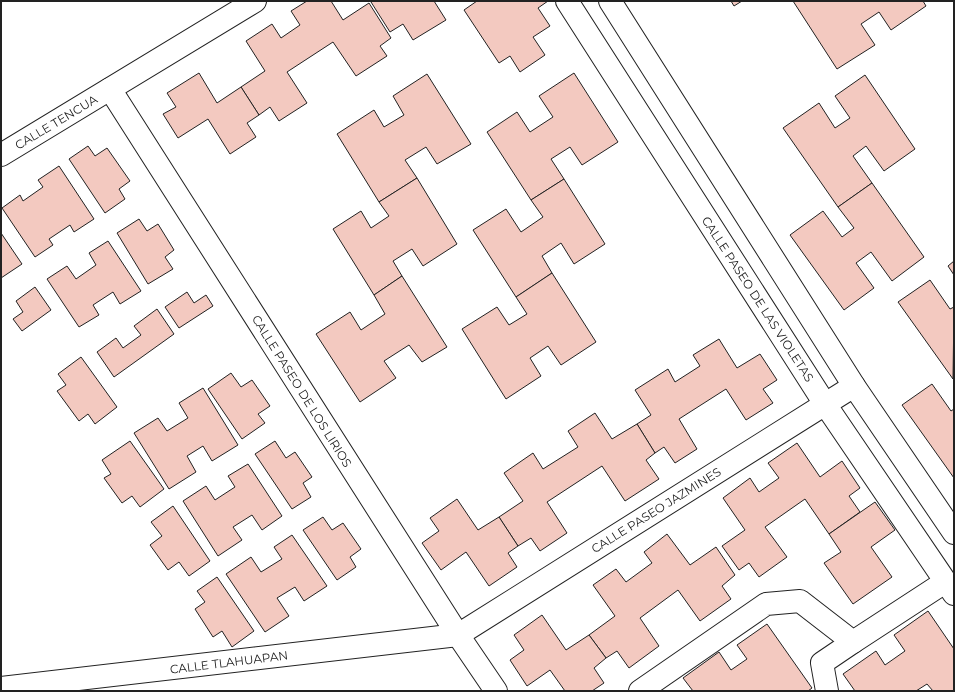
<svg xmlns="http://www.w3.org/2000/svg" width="955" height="692" viewBox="0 0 955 692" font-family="Montserrat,sans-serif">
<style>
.building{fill:#f3c9c0;stroke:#222}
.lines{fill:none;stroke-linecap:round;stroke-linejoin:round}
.street-casing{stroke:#222;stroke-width:24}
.street{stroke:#fff;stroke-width:22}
.labels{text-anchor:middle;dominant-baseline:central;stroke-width:3;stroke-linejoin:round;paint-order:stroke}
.street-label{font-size:12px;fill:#222;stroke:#fff}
</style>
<rect width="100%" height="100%" fill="#fff"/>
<!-- building -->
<g class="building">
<polygon points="307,1 331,1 343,20 369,3 391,38 380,46 387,56 356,76 333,42 287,72 307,103 279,121 270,107 259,115 241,87 265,71 246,41 272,24 281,38 300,25 291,11"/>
<polygon points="373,1 434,1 446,20 413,40 403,24 390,32 371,2"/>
<polygon points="477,1 548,1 538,8 550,26 533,37 545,55 520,72 510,56 499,63 464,10"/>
<polygon points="731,1 742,1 734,6"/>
<polygon points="793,1 923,1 926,6 891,30 879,12 861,24 875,45 837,69"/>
<polygon points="199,73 217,103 241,87 259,115 247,123 256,137 230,154 208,119 178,138 163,114 176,107 167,93"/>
<polygon points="574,73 618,142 582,165 570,147 551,159 564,179 531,200 487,132 517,112 530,132 553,117 539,96"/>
<polygon points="427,74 471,144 437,164 426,147 405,160 417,178 379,202 337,134 374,110 384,127 404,115 393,96"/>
<polygon points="865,75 915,149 884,171 866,146 853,156 872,183 838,207 783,128 819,103 835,128 850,118 835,96"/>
<polygon points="88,146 95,156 107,148 130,181 119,189 125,199 105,213 69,159"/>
<polygon points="59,166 94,219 74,232 70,225 49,239 53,245 35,257 2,208 20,195 23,201 43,187 38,180"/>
<polygon points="417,178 457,244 423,266 412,249 393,261 402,276 374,295 333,229 361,211 371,228 389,216 379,202"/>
<polygon points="564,179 605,244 574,264 561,243 542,256 552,273 516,297 473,230 506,209 521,232 543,217 531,200"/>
<polygon points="872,183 924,257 892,281 871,252 856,263 874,288 844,310 790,235 823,211 842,237 854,228 838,207"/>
<polygon points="139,219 147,231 158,224 174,250 165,257 173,269 148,284 117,233"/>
<polygon points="1,233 22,264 1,278"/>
<polygon points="108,241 141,291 120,304 113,292 93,305 99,315 79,327 47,279 67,266 76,279 96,265 89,253"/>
<polygon points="954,261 954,275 948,266"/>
<polygon points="552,273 596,342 561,365 548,346 530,358 541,376 506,399 462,329 497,307 509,325 527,314 516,297"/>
<polygon points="402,276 447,347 422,362 409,345 384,361 396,378 360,402 316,334 350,312 361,330 385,314 374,295"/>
<polygon points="930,280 950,309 954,307 953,379 898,302"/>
<polygon points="35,287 51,310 22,331 13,319 23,312 16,301"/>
<polygon points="187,292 194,303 206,295 213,306 179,328 165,307"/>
<polygon points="157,309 174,334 114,377 97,352 116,338 123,348 141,335 134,326"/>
<polygon points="719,339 737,368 760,354 777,380 763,389 773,403 746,420 726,389 679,419 697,449 675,463 664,447 655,453 637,424 651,415 635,390 668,369 675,382 700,366 693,355"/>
<polygon points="81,357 117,407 95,424 88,414 79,421 57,391 66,385 58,374"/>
<polygon points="231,373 241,387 252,380 270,406 258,414 265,423 242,439 208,389"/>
<polygon points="932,384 951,411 954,409 954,478 902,405"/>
<polygon points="203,388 238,445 212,461 203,446 187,456 196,472 169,489 134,433 158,418 167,431 188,418 179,403"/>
<polygon points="595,413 612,439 637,424 655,453 646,460 659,479 625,501 602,466 547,502 567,533 540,551 531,538 518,546 499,517 523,501 504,473 533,453 543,469 578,447 568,431"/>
<polygon points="130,441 164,489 140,507 132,496 122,503 104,478 111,474 102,460"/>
<polygon points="275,441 286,458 295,452 312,477 303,483 311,497 292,509 255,454"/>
<polygon points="797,443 820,477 842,461 860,488 849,496 860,512 829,534 805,499 765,527 787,557 759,577 749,563 739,570 722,546 745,530 723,498 750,478 759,492 779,478 768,463"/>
<polygon points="248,464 282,516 262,530 252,515 233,527 242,540 218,556 183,501 206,486 215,500 235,487 228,476"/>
<polygon points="457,499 478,530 499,517 518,546 508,553 517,567 489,586 466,552 441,570 422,543 439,531 430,518"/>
<polygon points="875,502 895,530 871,547 892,577 853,604 824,563 841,552 829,534"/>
<polygon points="173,506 210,561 189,576 179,562 168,570 150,545 162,536 151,522"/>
<polygon points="323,517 332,530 343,523 361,549 350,557 356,567 337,580 303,530"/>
<polygon points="667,534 690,565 716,547 735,575 722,586 731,599 700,621 678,590 640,618 659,646 629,668 617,651 606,658 589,635 615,616 593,585 616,569 626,582 652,563 644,552"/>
<polygon points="292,535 327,586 304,601 295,587 277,598 289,616 265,632 226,574 251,557 261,572 282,559 274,547"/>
<polygon points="217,577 254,631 232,647 222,631 213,637 195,609 205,602 197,591"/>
<polygon points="928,611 954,649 954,691 933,691 927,684 916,691 855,691 843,674 876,651 885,665 905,651 894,635"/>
<polygon points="542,615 566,650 589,635 606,658 594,668 604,683 592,691 565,691 550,670 527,686 510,660 524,650 514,635"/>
<polygon points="767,624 812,688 808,691 693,691 683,678 719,652 731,670 747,659 737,645"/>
</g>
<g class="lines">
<defs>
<g id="street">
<polyline points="567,1 825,404 954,594"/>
<polyline points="610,1 854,386 954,533"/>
<polyline points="110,89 458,635 496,691"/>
<polyline points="1,155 255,1"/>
<polyline points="1,688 458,635 854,386"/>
<polyline points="640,691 766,604 800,601 853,642 945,582"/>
<polyline points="827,691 822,663 853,642"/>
</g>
</defs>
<!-- street casing -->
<use href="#street" class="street-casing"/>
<!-- street -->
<use href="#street" class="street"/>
</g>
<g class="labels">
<!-- street labels -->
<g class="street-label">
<text transform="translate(56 122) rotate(-31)">CALLE TENCUA</text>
<text transform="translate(758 299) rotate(57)">CALLE PASEO DE LAS VIOLETAS</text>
<text transform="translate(302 391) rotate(58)">CALLE PASEO DE LOS LIRIOS</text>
<text transform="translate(656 510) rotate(-32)">CALLE PASEO JAZMINES</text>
<text transform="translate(229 662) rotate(-7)">CALLE TLAHUAPAN</text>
</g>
</g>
<!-- border -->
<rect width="955" height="692" fill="none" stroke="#222222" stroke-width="4"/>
</svg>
